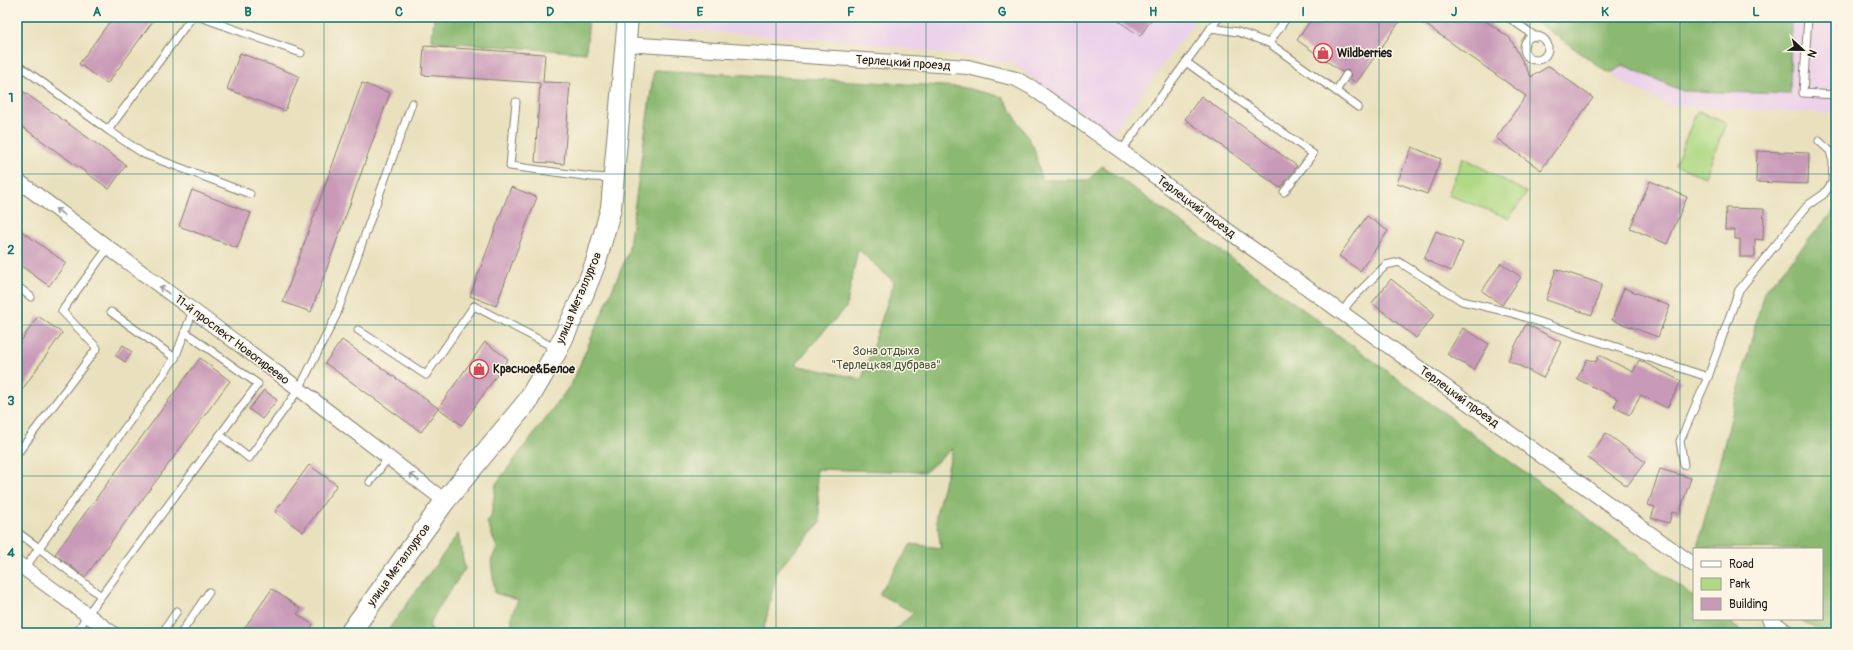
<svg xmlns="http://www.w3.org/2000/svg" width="1853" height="650" viewBox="0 0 1853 650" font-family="Pangolin,sans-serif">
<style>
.built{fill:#ecd1ea}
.green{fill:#b0d985;stroke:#667a50}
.forest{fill:#8cb972;stroke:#546a47;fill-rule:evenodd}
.building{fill:#c99ab8}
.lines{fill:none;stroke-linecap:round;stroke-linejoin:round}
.lane-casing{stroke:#827e6d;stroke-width:9}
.street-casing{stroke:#827e6d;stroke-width:16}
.secondary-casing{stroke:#827e6d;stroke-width:22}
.lane{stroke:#fff;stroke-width:7}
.street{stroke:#fff;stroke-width:14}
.secondary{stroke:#fff;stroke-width:20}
.oneway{stroke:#999}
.grid{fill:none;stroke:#0f766e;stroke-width:1;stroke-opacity:0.55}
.labels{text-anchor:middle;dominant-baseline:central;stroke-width:3;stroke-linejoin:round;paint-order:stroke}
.poi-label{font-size:12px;font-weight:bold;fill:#1c1c1c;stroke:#fcf5e5;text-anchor:start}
.street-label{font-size:12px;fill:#1c1c1c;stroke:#fcf5e5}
.park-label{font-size:12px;fill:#48553c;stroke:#fcf5e5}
.neatline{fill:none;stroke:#0f766e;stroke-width:1.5}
.grid-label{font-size:13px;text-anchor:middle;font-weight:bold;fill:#0f766e}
</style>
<rect width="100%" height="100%" fill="#fcf5e5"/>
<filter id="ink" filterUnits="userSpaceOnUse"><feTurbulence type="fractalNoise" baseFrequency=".025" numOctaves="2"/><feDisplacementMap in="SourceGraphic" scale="8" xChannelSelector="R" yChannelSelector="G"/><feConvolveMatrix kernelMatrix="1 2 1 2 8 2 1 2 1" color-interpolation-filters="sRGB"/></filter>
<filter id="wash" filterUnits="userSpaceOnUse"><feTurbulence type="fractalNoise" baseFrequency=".012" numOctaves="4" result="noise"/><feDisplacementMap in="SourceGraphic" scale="16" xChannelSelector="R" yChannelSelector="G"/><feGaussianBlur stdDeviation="0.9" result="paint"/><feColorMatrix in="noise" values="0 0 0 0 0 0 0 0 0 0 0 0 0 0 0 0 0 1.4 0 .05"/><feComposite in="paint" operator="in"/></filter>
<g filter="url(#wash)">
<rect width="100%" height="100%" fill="#e9e1be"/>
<!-- built -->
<g class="built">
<polygon points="660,17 1198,17 1112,134 1011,63 858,42 659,28"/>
<polygon points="1530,17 1836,17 1836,114 1671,106 1623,83"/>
</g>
<!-- green -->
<g class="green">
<polygon points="1697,111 1726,123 1705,177 1675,165"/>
<polygon points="1463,157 1527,193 1509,218 1448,195"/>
</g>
<!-- forest -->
<g class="forest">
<polygon points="434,17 589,17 586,53 432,41"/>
<polygon points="1530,17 1791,17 1790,94 1683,91 1623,65 1610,74"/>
<path d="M654,70L961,87L1003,97L1034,148L1042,180H1088L1102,166L1315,318L1694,597V619H1725L1744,633H891L914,613L879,594L911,544L941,548L936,515L953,448L925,472L816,469L820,523L777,571L763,633H514L511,617L518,600L495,593L491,561L497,548L487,522L491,517L496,484L572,383L628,253ZM858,249L894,282L862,379L795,365L819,336L846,308Z"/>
<polygon points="1836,208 1836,633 1828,633 1797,619 1822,619 1822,549 1697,548 1764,292"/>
<polygon points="458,534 465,569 437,610 429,625 434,633 386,633"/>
</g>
<g id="blocks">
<!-- building -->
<g class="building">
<polygon points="113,17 156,17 107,84 79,64"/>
<polygon points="1113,17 1153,17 1140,36"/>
<polygon points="1313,17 1403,17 1356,83 1350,78 1351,75 1349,71 1346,70 1342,72 1297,40"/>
<polygon points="1415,17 1480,17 1510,38 1531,77 1549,66 1593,98 1541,170 1496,138 1526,96"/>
<polygon points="424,46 545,54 543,82 570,83 564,164 535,162 540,83 422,75"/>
<polygon points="240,53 299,76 285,111 227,89"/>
<polygon points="362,83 390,93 311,312 283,302"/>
<polygon points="17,87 126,165 109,189 17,123"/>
<polygon points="1201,96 1297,166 1280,188 1185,119"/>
<polygon points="1412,147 1441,159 1427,194 1397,183"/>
<polygon points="1757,151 1809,153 1808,184 1756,182"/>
<polygon points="1650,181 1687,197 1667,244 1630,228"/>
<polygon points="511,187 537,197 496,306 470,296"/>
<polygon points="192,190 251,213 237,248 179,226"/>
<polygon points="1726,208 1764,209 1763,240 1755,239 1755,257 1740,257 1740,239 1735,239 1735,230 1725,230"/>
<polygon points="1367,216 1388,231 1360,271 1339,256"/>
<polygon points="17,228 66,263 49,286 17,263"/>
<polygon points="1436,231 1463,243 1451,271 1424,259"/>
<polygon points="1501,263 1521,277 1502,305 1482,291"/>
<polygon points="1556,269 1602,284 1592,315 1546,300"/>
<polygon points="1391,279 1435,314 1416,338 1372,303"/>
<polygon points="1624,288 1670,306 1658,337 1612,320"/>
<polygon points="38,316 62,333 17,397 17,347"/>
<polygon points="1526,324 1561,342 1543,378 1508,360"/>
<polygon points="1463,328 1489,344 1474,370 1447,354"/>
<polygon points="342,340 438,408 421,432 325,363"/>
<polygon points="485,342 508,359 462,425 438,408"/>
<polygon points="123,345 132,352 125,362 115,355"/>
<polygon points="1599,355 1633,372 1639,360 1681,381 1667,408 1641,395 1630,415 1614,407 1618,399 1577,379 1587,359 1596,362"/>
<polygon points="200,358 230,381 85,577 55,554"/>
<polygon points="264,390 277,400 262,419 249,409"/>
<polygon points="1606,433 1645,462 1627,486 1588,458"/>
<polygon points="309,465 337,485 303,532 275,512"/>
<polygon points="1660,469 1691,478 1679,514 1672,512 1669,523 1651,518 1655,507 1648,505"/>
<polygon points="272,589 301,609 297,614 313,625 307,633 241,633"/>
</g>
</g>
</g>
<g filter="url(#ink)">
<use href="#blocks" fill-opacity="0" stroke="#827e6d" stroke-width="1"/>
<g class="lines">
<defs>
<g id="lane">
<polyline points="200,17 301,53"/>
<polyline points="1287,17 1269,43 1358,107"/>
<polyline points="1508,17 1536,37"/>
<polyline points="1808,17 1803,93 1836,95"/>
<polyline points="1211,28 1238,32 1269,43"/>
<circle cx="1536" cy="48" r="12"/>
<polyline points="1186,62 1313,154 1284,192"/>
<polyline points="17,64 108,130 192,17"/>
<polyline points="1336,91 1346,75"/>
<polyline points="516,102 510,166 592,177 613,178"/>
<polyline points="108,130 144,154 250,194"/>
<polyline points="1121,151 1219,17"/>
<polyline points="17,286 31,297"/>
<polyline points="1342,313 1350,301 1386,265 1399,262 1462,301 1512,313 1708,377 1739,290 1808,205 1824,194 1832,183 1833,162 1830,151 1819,141"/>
<polyline points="358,330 426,375 474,306 557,349"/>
<polyline points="185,332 258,384 220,435"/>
<polyline points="175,358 193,311"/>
<polyline points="17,454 97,348 62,311 108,248"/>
<polyline points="1684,465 1680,441 1708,377"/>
<polyline points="370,482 388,458"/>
<polyline points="17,532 39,548 25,568"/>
<polyline points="101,596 39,548 175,358 111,312"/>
<polyline points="77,633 87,615 220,435 249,458 299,389 336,316 412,103"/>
<polyline points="162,633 177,611"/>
<polyline points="181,633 209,592"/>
</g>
<g id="street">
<polyline points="626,44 968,67 1016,79 1031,87 1121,151 1246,244 1694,565"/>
<polyline points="17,180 299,389 445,501"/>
<polyline points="17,563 112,633"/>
<polyline points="1769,619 1788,633"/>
</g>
<polyline id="secondary" points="350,633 445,501 527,402 558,349 583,295 596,262 611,208 628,17"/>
</defs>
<!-- lane casing -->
<use href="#lane" class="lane-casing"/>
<!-- street casing -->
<use href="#street" class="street-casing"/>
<!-- secondary casing -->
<use href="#secondary" class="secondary-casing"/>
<!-- lane -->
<use href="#lane" class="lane"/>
<!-- street -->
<use href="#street" class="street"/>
<!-- secondary -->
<use href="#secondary" class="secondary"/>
</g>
<!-- one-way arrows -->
<defs><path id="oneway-shaft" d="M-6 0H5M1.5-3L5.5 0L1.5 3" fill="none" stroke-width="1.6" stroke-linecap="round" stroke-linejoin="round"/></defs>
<g class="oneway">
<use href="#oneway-shaft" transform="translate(60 212) rotate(-143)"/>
<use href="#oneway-shaft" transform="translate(164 290) rotate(-143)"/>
<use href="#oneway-shaft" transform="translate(414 477) rotate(-143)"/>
</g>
</g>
<!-- grid -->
<path class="grid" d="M173,17V633M324,17V633M474,17V633M625,17V633M776,17V633M926,17V633M1077,17V633M1228,17V633M1379,17V633M1530,17V633M1680,17V633M17,174H1836M17,325H1836M17,476H1836"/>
<!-- icons -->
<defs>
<symbol id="shop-ring" viewBox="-11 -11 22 22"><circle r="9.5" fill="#fcf5e5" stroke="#d1495b" stroke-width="1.5"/><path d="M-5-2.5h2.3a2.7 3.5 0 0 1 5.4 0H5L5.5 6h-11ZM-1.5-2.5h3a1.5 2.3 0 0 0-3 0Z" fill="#d1495b"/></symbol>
</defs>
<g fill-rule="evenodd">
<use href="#shop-ring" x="1312" y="42" width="22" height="22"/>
<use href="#shop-ring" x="468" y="358" width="22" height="22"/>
</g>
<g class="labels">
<!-- poi labels -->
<g class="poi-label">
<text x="1337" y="53">Wildberries</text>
<text x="493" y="369">Красное&amp;Белое</text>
</g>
<!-- street labels -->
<g class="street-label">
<text transform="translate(903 63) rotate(4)">Терлецкий проезд</text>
<text transform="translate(1196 207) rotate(37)">Терлецкий проезд</text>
<text transform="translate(579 298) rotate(-67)">улица Металлургов</text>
<text transform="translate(232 340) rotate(37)">11-й проспект Новогиреево</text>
<text transform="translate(1459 397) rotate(36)">Терлецкий проезд</text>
<text transform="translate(399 565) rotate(-54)">улица Металлургов</text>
</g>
<!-- park labels -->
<g class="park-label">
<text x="886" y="351">Зона отдыха<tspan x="886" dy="14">"Терлецкая дубрава"</tspan></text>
</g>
</g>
<!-- margin -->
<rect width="1853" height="650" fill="none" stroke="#fcf5e5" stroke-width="44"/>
<!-- legend -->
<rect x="1693" y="548" width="130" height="72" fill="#fcf5e5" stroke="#a29e95"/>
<rect x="1701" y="561" width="20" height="6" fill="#ffffff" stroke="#a29e95"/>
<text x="1729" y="568" font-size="12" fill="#1c1c1c">Road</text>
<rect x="1701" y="578" width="20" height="12" fill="#b0d985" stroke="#a29e95"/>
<text x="1729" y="588" font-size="12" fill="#1c1c1c">Park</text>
<rect x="1701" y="598" width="20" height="12" fill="#c99ab8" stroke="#a29e95"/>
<text x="1729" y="608" font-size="12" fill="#1c1c1c">Building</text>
<!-- north arrow -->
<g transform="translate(1803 50) rotate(112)" stroke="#fcf5e5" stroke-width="3" paint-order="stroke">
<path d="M0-3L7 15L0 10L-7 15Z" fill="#1c1c1c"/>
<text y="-6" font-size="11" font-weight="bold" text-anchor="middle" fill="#1c1c1c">N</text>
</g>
<rect x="22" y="22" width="1809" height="606" class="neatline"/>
<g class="grid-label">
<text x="97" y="16">A</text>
<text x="248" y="16">B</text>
<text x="399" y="16">C</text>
<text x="550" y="16">D</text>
<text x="700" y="16">E</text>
<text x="851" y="16">F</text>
<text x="1002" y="16">G</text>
<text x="1153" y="16">H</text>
<text x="1303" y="16">I</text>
<text x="1454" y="16">J</text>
<text x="1605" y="16">K</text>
<text x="1756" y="16">L</text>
<text x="11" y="102">1</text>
<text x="11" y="254">2</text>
<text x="11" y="405">3</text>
<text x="11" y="557">4</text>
</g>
</svg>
